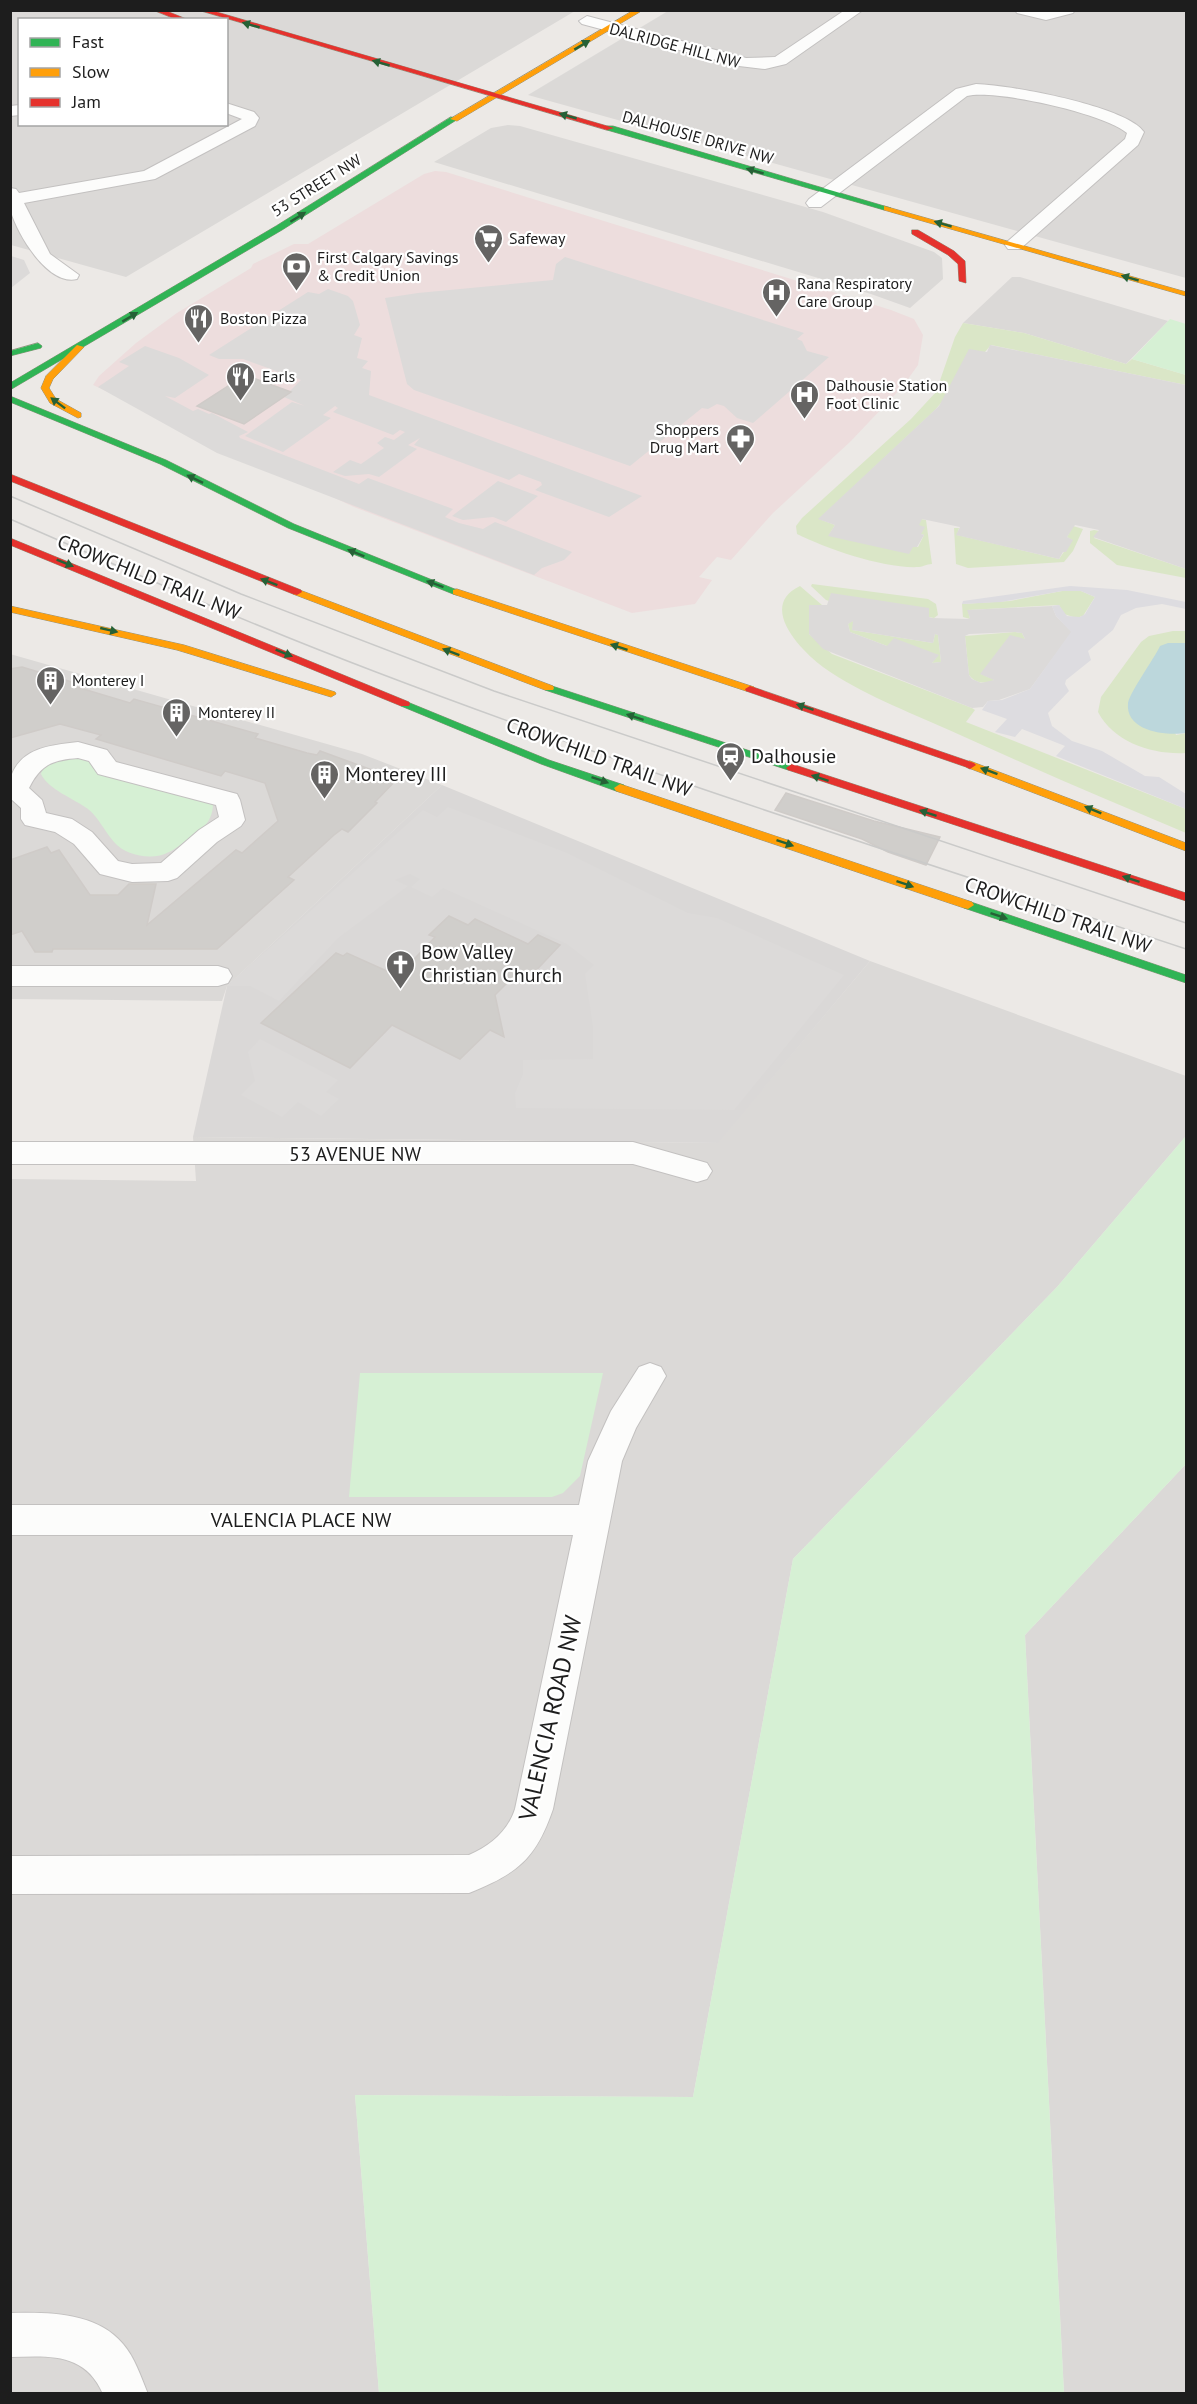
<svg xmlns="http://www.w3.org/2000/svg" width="1197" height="2404" viewBox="0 0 1197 2404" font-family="'PT Sans',sans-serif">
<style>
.residential{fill:#dbd9d7;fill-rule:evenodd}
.commercial{fill:#eddddd}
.religious{fill:#dad8d7}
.grass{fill:#dae6c7}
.park{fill:#d6f0d4}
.parking{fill:#dcdad9;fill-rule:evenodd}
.plaza{fill:#dddce0}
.water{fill:#bcd7dc}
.building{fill:#d0cecb;stroke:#cfcbc8;stroke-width:1.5}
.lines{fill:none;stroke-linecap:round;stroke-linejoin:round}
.street-casing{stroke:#c3c1c0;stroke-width:2}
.fast-casing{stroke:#939380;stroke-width:1}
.slow-casing{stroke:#939380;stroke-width:1}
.jam-casing{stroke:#939380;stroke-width:1}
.street{fill:#fcfcfb;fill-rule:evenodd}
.fast{fill:#30b455;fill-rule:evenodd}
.slow{fill:#ff9f0a;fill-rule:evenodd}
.jam{fill:#e5322d;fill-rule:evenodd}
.tram{stroke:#cacac9;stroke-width:1.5}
.oneway{fill:#266136}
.labels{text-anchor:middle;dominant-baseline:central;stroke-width:4.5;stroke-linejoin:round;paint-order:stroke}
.far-street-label{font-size:16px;fill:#1d1d1d;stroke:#fff}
.far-poi-label{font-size:16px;fill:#1d1d1d;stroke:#fff;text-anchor:start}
.street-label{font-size:20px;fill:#1d1d1d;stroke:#fff}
.poi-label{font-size:20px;fill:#1d1d1d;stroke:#fff;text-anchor:start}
.near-street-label{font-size:24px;fill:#1d1d1d;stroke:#fff}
</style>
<rect width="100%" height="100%" fill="#ece9e6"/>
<!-- residential -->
<g class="residential">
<path d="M10,11H575L126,277L11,245ZM20,20H226V124H20Z"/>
<polygon points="668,11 1186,11 1186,278 528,95"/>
<polygon points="508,125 520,126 823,212 934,252 942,258 943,279 910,308 871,294 434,162 491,128"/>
<polygon points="1012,277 1020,277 1168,321 1126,364 1024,333 963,323"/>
<polygon points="10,654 362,754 442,785 227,986 222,1001 11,999"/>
<polygon points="870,961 1186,1076 1186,1136 1057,1287 793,1559 693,2097 355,2095 379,2393 11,2394 11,1179 196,1181 193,1137 717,1143"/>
<polygon points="1186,1464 1186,2393 1064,2393 1025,1635"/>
</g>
<!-- commercial -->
<polygon class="commercial" points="435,171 446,172 891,310 914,319 923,335 918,365 903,386 851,441 773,513 731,560 717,557 699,577 712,580 695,604 632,613 354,507 93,385 99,376 136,343 177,313 251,268 253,264 294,244 308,244 424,174"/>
<!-- religious -->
<polygon class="religious" points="442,785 870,961 718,1143 193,1137 227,986"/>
<!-- grass -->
<g class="grass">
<path d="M963,323L1024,333L1126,364L1132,359L1186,375V385L991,345L935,410L819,519L835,525L829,535L918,547L924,535L921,534L918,525L921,519L926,520L932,564C926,564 923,567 919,567C885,569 827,549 797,534L796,526L802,518L911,419L936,392L955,337Z"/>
<polygon points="1073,526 1083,529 1073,551 1064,562 968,568 956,564 954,528 959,528 957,535 1059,559 1072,540 1067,537"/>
<polygon points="1094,530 1099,531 1094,538 1186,569 1186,578 1117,565 1090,543 1090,531"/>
<polygon points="812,584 928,599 936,604 938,615 934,618 929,617 929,609 831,594 829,601 826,600 811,586"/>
<path d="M800,586L822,605H809V634L832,654L972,708L975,710L966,722L1186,809V833C1107,800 1028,766 949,730C907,711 861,694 823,667C800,650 758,606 800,586Z"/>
<polygon points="1062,591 1081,591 1095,597 1083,616 1076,618 1064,614 1059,605 968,610 970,619 963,617 962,604 1010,601"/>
<polygon points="852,621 854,622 852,630 933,643 935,634 938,635 941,662 932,663 938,655 887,646 850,632 848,624"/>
<path d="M1173,631H1186V643C1160,642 1159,649 1148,670L1176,735L1186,733V753C1154,755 1114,743 1098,712L1101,697L1141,642L1149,636Z"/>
<path d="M1015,632L1022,633L1025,639L981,674L995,680C985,684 976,684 969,675L965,636Z"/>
</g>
<!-- park -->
<g class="park">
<polygon points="1170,319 1186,324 1186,375 1132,359"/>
<path d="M68,752L213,803C213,821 203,829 189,839C182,843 176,849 169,852C153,861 126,856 114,842C105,832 99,818 88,809C73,798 49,790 41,774L43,766Z"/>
<polygon points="1186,1136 1186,1464 1025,1635 1064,2393 379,2393 355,2095 693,2097 793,1559 1057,1287"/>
<polygon points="360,1373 603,1373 580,1476 563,1493 552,1497 349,1497"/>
</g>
<!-- parking -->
<g class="parking">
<polygon points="11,256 24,260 30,273 11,288"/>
<polygon points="565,257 804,333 797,339 802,341 807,351 829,357 753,423 737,418 724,406 717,404 708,409 702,408 630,466 414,390 407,384 385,298 418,293 553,280 556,264"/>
<polygon points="328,289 348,296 353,301 360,325 354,335 362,338 357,358 368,361 362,368 371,371 369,395 642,496 609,517 535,490 542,485 541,482 519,474 509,480 414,445 420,438 408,445 417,449 379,477 369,474 345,476 333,472 350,460 361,464 384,448 377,443 385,437 394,440 405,432 400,430 393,435 333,412 338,408 335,406 323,415 331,418 283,452 245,436 292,402 305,406 284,397 301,380 243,359 219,359 209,355 308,292 319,294"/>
<polygon points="990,345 1186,385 1186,569 1093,537 1099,530 1075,525 1067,537 1073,540 1066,552 1063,552 1059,559 956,535 960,527 922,519 919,525 925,527 921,534 924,535 917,547 913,547 909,554 828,536 835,525 818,519 939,406 969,349 987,352"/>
<polygon points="145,346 179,358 209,375 175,398 165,396 193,411 198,409 209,414 212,413 248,432 239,436 240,438 359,484 368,478 453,509 445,517 459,523 483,529 495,522 572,552 564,560 542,568 534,575 217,453 98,387 129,366 119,362"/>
<polygon points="498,481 538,496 506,522 493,517 463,520 452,516"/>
<path d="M831,593L929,608V617L932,618L968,619L970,618L967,610L1052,606L1056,616L1072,632L1030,689L999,700L988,701L983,707L972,708L823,649L809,634V605H827ZM853,621L852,630L933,643L935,634L938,635L941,662L932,663L939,655L894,638L887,646L850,632L848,624ZM1015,632L1022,633L1025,639L1010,635L980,674L994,680L981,683L972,679L969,675L965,636L969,634Z"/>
<polygon points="448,807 567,853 688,913 717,918 844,975 734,1110 516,1108 515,1093 523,1074 523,1060 593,1059 593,1027 585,974 594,965 567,944 443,888 432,897 411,887 420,879 410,874 395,880 408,886 338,938 279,1001 250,986 227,986 423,810 437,817"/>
<polygon points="260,1039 338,1080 326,1092 339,1099 321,1116 298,1102 282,1117 241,1095 255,1081 248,1052"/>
</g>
<!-- plaza -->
<polygon class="plaza" points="1070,586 1127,590 1186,602 1186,609 1162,604 1136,608 1121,615 1113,630 1088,651 1091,660 1066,680 1065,684 1069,691 1048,713 1052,726 1072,741 1102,751 1145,776 1159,777 1186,794 1186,809 1056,756 1065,746 1022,729 1015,737 995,732 1007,719 982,710 988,701 1002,700 1030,689 1071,632 1056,616 1052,606 1059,605 1067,616 1080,617 1085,614 1095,597 1081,591 1062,591 1001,602 962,604 963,601"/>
<!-- water -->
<path class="water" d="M1168,643H1186V733C1168,736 1125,732 1128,703C1130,692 1154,659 1160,646Z"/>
<!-- building -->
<g class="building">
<polygon points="245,375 291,392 244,424 197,406"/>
<polygon points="22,667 75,683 73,686 80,688 130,703 134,699 258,734 255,738 307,753 317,755 320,751 397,779 375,802 377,803 348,832 342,829 334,835 288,877 294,880 217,949 53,949 52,952 35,952 22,931 10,935 10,860 47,847 51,853 59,850 90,895 118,895 129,884 156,884 147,925 236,850 242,853 278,821 265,783 225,771 221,776 96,739 101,735 60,724 10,738 10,669"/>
<polygon points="786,793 874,821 940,837 926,865 888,852 862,839 775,810"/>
<polygon points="449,916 468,925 475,919 528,944 538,935 560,945 528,979 508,982 495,995 504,1037 490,1030 460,1059 392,1025 350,1068 261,1023 336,953 343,956 347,953 398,976 435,937 429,935"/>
</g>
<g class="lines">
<defs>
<g id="street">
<polygon points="845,10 863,10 786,64 765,69 739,66 582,24 579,21 587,16 746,58 775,57"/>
<polygon points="1015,10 1075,10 1073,13 1046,20 1017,13"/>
<path d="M976,84C1010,85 1126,106 1144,132L1138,145L1020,249H1008L1005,245L1008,241L1125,139L1127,133C1106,114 996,89 967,96L821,207H809L806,203L809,199L956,89Z"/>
<path d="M226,103L254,112L259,118L255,126L155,179L24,203L50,254L79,275L77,279C48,286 18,235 11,212C9,205 10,195 10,188L16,189L19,193L144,171L242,119L226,113Z"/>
<polygon points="20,105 20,115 10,116 10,106"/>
<path d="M78,742L107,750L116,762L237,794L240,800L245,820L241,826L217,842L177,878L168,881L132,882L100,874L74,844L55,832L25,825L21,819V808L10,798C10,791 9,780 12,774C23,747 53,745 78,742ZM78,758L89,761L98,774L216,805L219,817L199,830L161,863L132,864L118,861L92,832L72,819L46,813L42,800L29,788C41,764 53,760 78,758Z"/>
<polygon points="10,966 218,966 228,969 232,976 228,983 218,986 10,986"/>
<polygon points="10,1142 633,1142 707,1163 712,1171 707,1179 697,1182 633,1164 10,1164"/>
<path d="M650,1363L661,1367L666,1376L636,1428L622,1461L553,1809C536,1859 517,1874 469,1893L10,1894V1856L469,1855C490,1846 508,1831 515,1809L573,1535H10V1505H579L588,1461L611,1411L639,1367Z"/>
<path d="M10,2313C48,2312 97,2312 123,2344C135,2358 141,2377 148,2394H103C85,2352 49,2356 10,2357Z"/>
</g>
<g id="fast">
<polygon points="451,117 458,119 282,230 10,390 10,383 276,226"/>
<polygon points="607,126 613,126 891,208 884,210 607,130"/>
<polygon points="38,343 42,346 41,348 10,356 10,351"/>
<polygon points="10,396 166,460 294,524 462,592 457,595 453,594 288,528 160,464 10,402"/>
<polygon points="549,685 796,766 798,768 796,770 788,770 545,690 544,688"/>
<polygon points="405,701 549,760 624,785 626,788 620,792 616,791 541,764 401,706 401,702"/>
<polygon points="968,901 1186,975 1186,983 964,908 962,905 964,902"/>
</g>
<g id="slow">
<polygon points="634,10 643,10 457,121 450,119"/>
<polygon points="884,206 1186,292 1186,296 884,210"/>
<polygon points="77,345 84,347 53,379 49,388 56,399 81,413 81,417 78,418 50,403 41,388 46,376"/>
<polygon points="297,589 553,686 554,688 553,690 545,690 293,594 293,590"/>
<polygon points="457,589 754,687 755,689 754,691 746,691 453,594 453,590"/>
<polygon points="10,606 184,645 335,692 336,694 331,697 177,650 10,612"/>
<polygon points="970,761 1186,843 1186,851 966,767 966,763"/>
<polygon points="620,784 972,902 974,905 968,909 964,908 616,791 614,788"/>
</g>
<g id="jam">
<polygon points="153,10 164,10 189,20 178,20"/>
<polygon points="198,10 210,10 614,128 607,130"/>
<polygon points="912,230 918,230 954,251 965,261 966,283 959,281 958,264 948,255 912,234"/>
<polygon points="10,474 301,590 302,592 297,595 293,594 10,481"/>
<polygon points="10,538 409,702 410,704 409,706 401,706 10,545"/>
<polygon points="750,686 974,763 976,765 970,769 966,767 746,691 745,689"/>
<polygon points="792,764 1186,893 1186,901 788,770 786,768"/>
</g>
</defs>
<!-- street casing -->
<use href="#street" class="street-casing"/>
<!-- fast casing -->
<use href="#fast" class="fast-casing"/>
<!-- slow casing -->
<use href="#slow" class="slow-casing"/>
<!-- jam casing -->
<use href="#jam" class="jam-casing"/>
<!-- street -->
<use href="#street" class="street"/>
<!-- fast -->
<use href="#fast" class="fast"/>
<!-- slow -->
<use href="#slow" class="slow"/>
<!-- jam -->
<use href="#jam" class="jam"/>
<!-- tram -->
<g class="tram">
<polyline points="10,496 241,594 494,691 1186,923"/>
<path d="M10,519C131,572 252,625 376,672C643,774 915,859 1186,949"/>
</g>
</g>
<!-- one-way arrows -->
<defs><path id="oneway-solid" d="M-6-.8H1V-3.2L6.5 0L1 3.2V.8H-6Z" transform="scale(1.5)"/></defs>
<g class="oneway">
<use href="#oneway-solid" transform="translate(251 25) rotate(-164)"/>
<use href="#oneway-solid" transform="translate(582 45) rotate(-31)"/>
<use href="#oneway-solid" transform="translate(381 63) rotate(-164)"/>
<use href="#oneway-solid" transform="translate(568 116) rotate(-164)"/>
<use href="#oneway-solid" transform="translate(755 171) rotate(-164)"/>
<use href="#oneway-solid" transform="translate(298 217) rotate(-32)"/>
<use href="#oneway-solid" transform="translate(943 224) rotate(-164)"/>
<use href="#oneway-solid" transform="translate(1130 278) rotate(-164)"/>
<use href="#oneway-solid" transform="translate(130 317) rotate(-31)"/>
<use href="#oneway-solid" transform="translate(58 403) rotate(-143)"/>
<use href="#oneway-solid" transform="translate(195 479) rotate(-154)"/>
<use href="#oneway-solid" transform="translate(356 553) rotate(-158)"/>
<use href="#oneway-solid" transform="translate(65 563) rotate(22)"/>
<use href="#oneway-solid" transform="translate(269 582) rotate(-159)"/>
<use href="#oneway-solid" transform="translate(435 584) rotate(-160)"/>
<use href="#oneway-solid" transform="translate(109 630) rotate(13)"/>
<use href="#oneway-solid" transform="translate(619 647) rotate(-162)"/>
<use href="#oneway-solid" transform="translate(451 652) rotate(-159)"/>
<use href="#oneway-solid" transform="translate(284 653) rotate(22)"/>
<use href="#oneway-solid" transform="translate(805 707) rotate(-162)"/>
<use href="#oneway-solid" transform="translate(635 717) rotate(-162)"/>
<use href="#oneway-solid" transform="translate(989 771) rotate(-160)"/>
<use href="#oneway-solid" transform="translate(820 778) rotate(-162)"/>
<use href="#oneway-solid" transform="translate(600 780) rotate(19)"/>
<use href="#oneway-solid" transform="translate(1093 810) rotate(-158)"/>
<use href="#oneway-solid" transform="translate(928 813) rotate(-162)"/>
<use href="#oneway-solid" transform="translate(785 843) rotate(19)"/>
<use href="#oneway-solid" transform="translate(1131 879) rotate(-162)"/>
<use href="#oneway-solid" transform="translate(905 884) rotate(19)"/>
<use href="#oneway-solid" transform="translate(999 916) rotate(19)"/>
</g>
<!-- icons -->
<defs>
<symbol id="supermarket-pin" viewBox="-11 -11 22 30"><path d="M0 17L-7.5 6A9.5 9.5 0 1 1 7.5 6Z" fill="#656463" stroke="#fff"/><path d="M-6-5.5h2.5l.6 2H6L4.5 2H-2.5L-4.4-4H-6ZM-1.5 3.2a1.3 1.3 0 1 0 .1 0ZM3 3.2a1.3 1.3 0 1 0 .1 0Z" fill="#fff"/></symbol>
<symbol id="bank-pin" viewBox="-11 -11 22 30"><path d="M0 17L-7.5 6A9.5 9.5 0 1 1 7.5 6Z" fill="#656463" stroke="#fff"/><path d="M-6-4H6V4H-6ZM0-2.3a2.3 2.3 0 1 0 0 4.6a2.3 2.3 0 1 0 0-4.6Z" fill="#fff"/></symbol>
<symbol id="hospital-pin" viewBox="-11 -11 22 30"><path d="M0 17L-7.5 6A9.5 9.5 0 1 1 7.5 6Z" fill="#656463" stroke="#fff"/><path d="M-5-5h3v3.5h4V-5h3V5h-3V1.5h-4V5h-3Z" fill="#fff"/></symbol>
<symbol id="restaurant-pin" viewBox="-11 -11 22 30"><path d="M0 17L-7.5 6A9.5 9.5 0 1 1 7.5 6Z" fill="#656463" stroke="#fff"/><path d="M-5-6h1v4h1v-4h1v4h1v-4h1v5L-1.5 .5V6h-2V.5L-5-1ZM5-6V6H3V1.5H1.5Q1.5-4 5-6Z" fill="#fff"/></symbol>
<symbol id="pharmacy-pin" viewBox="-11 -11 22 30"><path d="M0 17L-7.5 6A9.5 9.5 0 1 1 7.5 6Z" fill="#656463" stroke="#fff"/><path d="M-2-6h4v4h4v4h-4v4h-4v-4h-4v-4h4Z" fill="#fff"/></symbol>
<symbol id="building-pin" viewBox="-11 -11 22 30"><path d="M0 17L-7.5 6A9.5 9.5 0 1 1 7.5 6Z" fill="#656463" stroke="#fff"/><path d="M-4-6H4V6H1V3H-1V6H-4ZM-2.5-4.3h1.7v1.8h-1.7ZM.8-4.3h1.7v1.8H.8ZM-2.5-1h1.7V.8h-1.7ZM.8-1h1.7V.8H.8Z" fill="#fff"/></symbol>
<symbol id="station-pin" viewBox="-11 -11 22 30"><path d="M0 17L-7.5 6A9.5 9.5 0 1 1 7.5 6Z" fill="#656463" stroke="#fff"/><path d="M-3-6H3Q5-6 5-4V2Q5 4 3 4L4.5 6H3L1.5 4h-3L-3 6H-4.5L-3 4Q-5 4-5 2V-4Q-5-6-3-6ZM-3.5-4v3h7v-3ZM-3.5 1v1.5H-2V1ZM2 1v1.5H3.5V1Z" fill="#fff"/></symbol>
<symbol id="church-pin" viewBox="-11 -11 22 30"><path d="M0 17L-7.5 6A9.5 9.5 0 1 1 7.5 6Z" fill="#656463" stroke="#fff"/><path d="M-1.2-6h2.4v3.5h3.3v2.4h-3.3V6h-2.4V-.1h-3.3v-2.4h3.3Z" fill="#fff"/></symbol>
</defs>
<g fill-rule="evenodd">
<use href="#supermarket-pin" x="472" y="222" width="33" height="45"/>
<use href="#bank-pin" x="280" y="250" width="33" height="45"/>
<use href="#hospital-pin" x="760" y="276" width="33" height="45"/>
<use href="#restaurant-pin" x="182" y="302" width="33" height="45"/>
<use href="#restaurant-pin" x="224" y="360" width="33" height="45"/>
<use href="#hospital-pin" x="788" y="378" width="33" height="45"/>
<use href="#pharmacy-pin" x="724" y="422" width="33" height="45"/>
<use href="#building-pin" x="34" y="664" width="33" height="45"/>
<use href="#building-pin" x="160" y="696" width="33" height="45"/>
<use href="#station-pin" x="714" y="740" width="33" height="45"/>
<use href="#building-pin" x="308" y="758" width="33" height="45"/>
<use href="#church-pin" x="384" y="948" width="33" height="45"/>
</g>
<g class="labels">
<!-- far-street labels -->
<g class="far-street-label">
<text transform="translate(675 45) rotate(15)">DALRIDGE HILL NW</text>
<text transform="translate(698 137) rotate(16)">DALHOUSIE DRIVE NW</text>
<text transform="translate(316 185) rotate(-32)">53 STREET NW</text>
</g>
<!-- far-poi labels -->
<g class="far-poi-label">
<text x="509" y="238">Safeway</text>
<text x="317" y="257">First Calgary Savings<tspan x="317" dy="18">&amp; Credit Union</tspan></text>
<text x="797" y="283">Rana Respiratory<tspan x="797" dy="18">Care Group</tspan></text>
<text x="220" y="318">Boston Pizza</text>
<text x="262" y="376">Earls</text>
<text x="826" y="385">Dalhousie Station<tspan x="826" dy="18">Foot Clinic</tspan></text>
<text x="719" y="429" text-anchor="end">Shoppers<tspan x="719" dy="18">Drug Mart</tspan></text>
<text x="72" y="680">Monterey I</text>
<text x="198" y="712">Monterey II</text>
</g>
<!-- street labels -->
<g class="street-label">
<text transform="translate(149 577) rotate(22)">CROWCHILD TRAIL NW</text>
<text transform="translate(599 757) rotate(20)">CROWCHILD TRAIL NW</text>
<text transform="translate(1058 915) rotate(19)">CROWCHILD TRAIL NW</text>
<text x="355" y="1154">53 AVENUE NW</text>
<text x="301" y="1520">VALENCIA PLACE NW</text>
</g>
<!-- poi labels -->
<g class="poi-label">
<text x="751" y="756">Dalhousie</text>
<text x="345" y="774">Monterey III</text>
<text x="421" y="952">Bow Valley<tspan x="421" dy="23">Christian Church</tspan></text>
</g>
<!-- near-street labels -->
<g class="near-street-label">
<text transform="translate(550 1718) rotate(-77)">VALENCIA ROAD NW</text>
</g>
</g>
<!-- border -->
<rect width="1197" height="2404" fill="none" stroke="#1d1d1d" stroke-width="24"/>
<!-- legend -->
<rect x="18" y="18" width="210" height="108" fill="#ffffff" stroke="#a5a5a5" stroke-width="1.5"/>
<rect x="30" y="38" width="30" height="9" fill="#30b455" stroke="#a5a5a5" stroke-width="1.5"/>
<text x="72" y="48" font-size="18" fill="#1d1d1d">Fast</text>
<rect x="30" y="68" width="30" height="9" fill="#ff9f0a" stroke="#a5a5a5" stroke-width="1.5"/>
<text x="72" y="78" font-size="18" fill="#1d1d1d">Slow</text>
<rect x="30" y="98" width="30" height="9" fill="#e5322d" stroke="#a5a5a5" stroke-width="1.5"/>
<text x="72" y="108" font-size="18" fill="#1d1d1d">Jam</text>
</svg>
